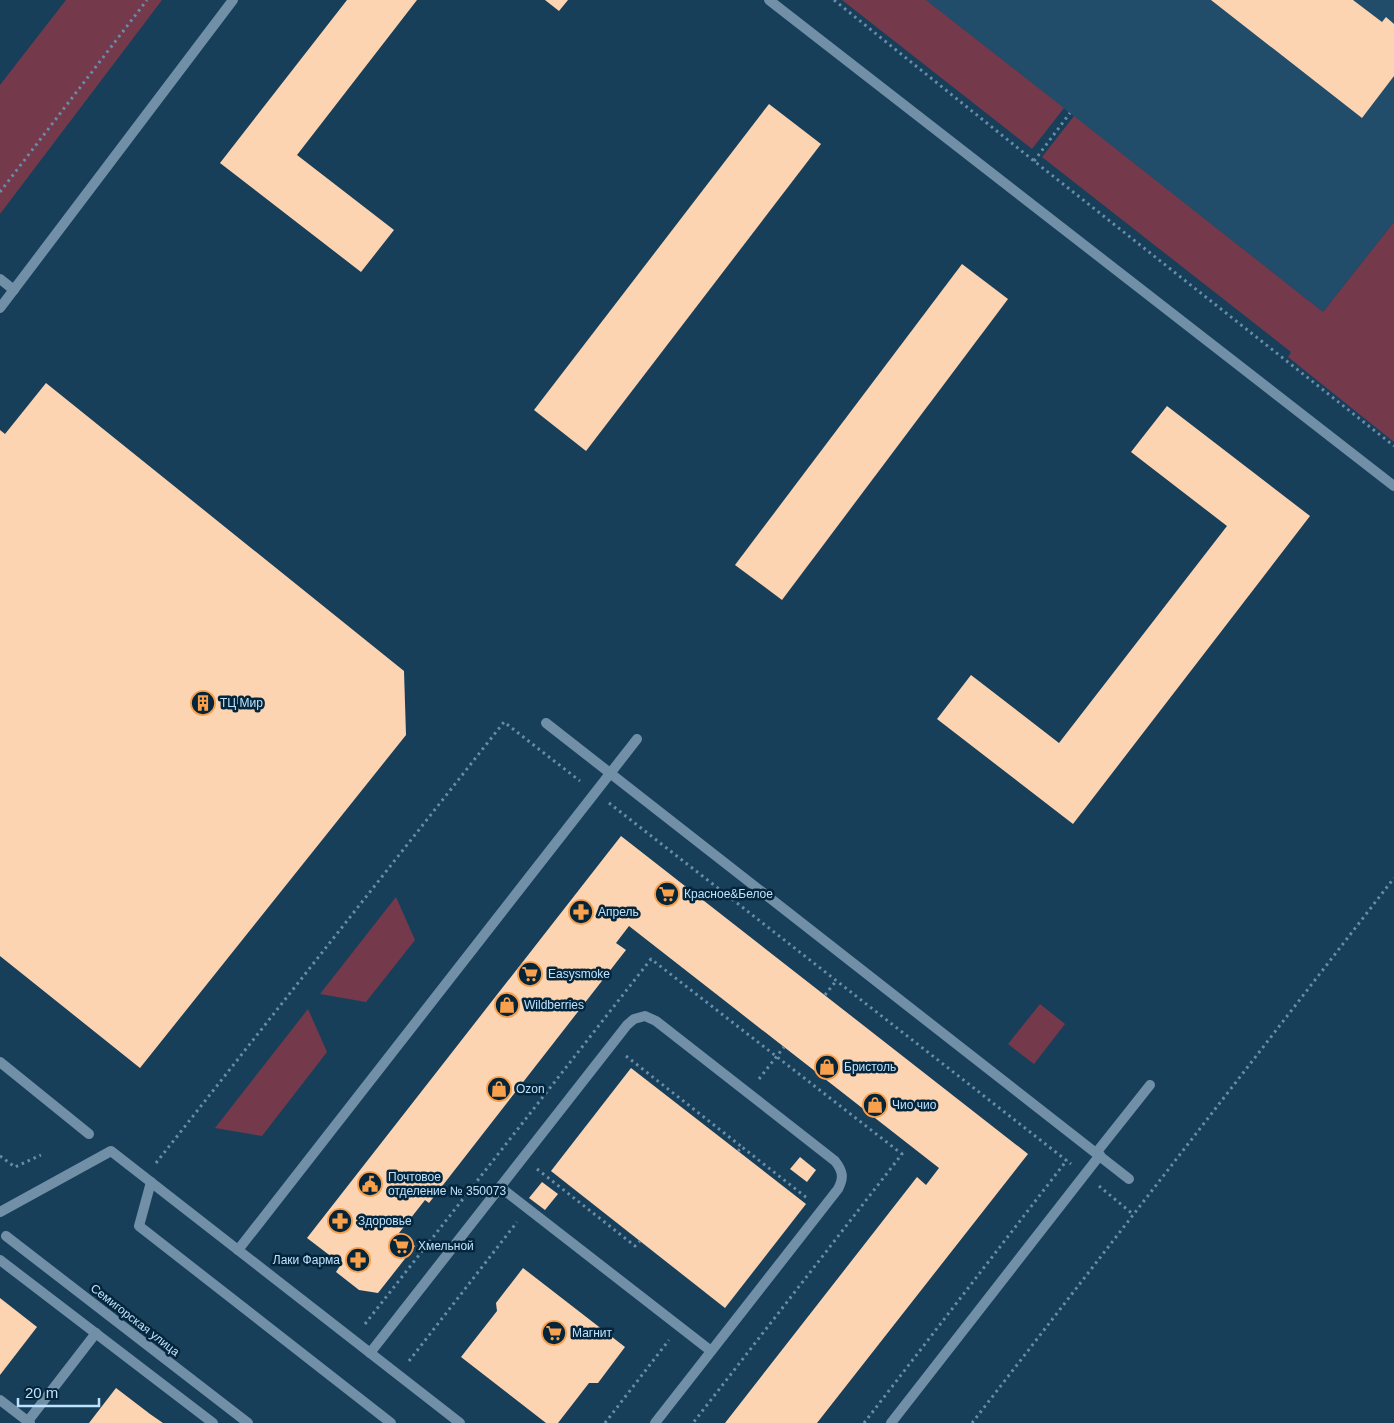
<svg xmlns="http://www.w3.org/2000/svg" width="1394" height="1423" viewBox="0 0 1394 1423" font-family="Arial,sans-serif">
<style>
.built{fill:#214d6b}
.green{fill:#75394c}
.building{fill:#fdd4b2}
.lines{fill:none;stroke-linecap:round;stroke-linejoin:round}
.path{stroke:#678da9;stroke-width:3;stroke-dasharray:2.5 4;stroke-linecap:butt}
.lane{stroke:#718fa6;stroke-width:10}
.street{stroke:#718fa6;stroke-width:10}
.labels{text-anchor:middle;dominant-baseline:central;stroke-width:5;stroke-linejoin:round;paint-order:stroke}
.poi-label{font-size:12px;fill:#bee2fe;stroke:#04253a;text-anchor:start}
.street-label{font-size:12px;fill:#bee2fe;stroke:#04253a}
</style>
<rect width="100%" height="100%" fill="#173f5a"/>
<!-- built -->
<polygon class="built" points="926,0 1394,0 1394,222 1323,312"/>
<!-- green -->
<g class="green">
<polygon points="66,0 162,0 0,214 0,85"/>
<polygon points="842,0 926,0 1064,108 1032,149"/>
<polygon points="1074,116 1323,312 1394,222 1394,442 1288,357 1291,352 1042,157"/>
<polygon points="396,897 415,940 366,1002 320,994"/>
<polygon points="1040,1004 1065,1024 1034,1064 1008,1044"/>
<polygon points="308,1009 327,1052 262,1136 215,1128"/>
</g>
<!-- building -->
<g class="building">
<polygon points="347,0 417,0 297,155 394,230 361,272 220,163"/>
<polygon points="545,0 568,0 559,11"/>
<polygon points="1211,0 1353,0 1382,22 1386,17 1394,24 1394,76 1362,118"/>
<polygon points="769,104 821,144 586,451 534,410"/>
<polygon points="962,264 1008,299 782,600 735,565"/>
<polygon points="46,383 404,671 406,735 140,1068 0,956 0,430 5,434"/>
<polygon points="1167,406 1310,516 1073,824 937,719 971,675 1059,743 1227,526 1131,452"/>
<polygon points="621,836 1028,1154 817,1423 725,1423 917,1177 926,1185 939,1168 629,926 616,943 626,950 429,1203 425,1200 399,1233 415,1246 378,1293 359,1290 336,1272 341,1264 307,1238"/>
<polygon points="631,1068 806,1204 725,1308 551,1171"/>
<polygon points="800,1157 816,1170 807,1182 790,1169"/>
<polygon points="542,1182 558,1194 545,1210 529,1198"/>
<polygon points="523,1268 625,1347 598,1383 589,1383 558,1423 546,1423 461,1357 497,1311 496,1303"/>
<polygon points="0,1298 37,1327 0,1375"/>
<polygon points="116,1388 150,1414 163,1423 89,1423"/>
</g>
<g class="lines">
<!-- path -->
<g class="path">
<polyline points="834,0 1034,161 1394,446"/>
<polyline points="1034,161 1070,113"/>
<polyline points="0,192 147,0"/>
<polyline points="609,803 1071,1164"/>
<polyline points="825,995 836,981"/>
<polyline points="626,1056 742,1147"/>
<polyline points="759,1079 784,1047"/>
<polyline points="738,1151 742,1147 807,1198"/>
<polyline points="0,1156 15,1167 41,1155"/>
<polyline points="156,1163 504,722 580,781"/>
<polyline points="537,1169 635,1246 640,1241"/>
<polyline points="1099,1186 1134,1215"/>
<polyline points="365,1324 651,959 902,1154 693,1423"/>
<polyline points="409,1361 517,1222"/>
<polyline points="605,1423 669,1340"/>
<polyline points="864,1423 1067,1160"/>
<polyline points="972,1423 1394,878"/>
</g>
<!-- lane -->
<g class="lane">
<polyline points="0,279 14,290"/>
<polyline points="0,308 233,0"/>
<polyline points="546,723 1129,1179"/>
<polyline points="0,1062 89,1134"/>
<polyline points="1096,1153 1150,1085"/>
<polyline points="151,1182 139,1226 391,1423"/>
<polyline points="500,1187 711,1351"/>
<polyline points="238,1250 637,739"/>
<path d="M370,1353L627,1025L634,1019L645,1016L656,1021L835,1161C843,1171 844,1178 838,1189L655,1423"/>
<polyline points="0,1400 30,1423"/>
<polyline points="28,1421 96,1333"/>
<polyline points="891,1423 1100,1155"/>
</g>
<!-- street -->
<g class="street">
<polyline points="769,0 1394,486"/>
<polyline points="0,1212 111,1151 460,1423"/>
<polyline points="6,1236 248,1423"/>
<polyline points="0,1260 213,1423"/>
</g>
</g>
<!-- icons -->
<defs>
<symbol id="building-ring" viewBox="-11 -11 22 22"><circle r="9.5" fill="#04253a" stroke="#f9a04c" stroke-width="1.5"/><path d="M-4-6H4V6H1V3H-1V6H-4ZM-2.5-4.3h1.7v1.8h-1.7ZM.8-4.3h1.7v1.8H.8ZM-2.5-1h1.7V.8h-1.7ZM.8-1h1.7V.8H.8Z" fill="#f9a04c"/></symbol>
<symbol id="supermarket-ring" viewBox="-11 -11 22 22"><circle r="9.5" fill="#04253a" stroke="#f9a04c" stroke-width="1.5"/><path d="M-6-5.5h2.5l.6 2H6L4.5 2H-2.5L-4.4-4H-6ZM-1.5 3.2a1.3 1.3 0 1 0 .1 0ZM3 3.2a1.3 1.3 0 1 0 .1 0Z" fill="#f9a04c"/></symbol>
<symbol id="pharmacy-ring" viewBox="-11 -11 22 22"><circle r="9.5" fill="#04253a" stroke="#f9a04c" stroke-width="1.5"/><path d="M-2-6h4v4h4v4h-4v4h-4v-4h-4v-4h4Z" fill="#f9a04c"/></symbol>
<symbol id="shop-ring" viewBox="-11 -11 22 22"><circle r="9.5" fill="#04253a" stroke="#f9a04c" stroke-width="1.5"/><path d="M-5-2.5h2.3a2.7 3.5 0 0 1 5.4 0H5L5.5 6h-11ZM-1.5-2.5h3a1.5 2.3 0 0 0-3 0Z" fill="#f9a04c"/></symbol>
<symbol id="civic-ring" viewBox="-11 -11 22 22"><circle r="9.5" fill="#04253a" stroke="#f9a04c" stroke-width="1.5"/><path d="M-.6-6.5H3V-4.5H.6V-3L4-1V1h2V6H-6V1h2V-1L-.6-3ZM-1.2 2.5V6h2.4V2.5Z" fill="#f9a04c"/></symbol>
</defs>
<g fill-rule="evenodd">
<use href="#building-ring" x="189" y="689" width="28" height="28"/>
<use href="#supermarket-ring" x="653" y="880" width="28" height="28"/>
<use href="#pharmacy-ring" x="567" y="898" width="28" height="28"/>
<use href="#supermarket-ring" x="516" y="960" width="28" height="28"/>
<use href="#shop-ring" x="493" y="991" width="28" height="28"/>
<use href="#shop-ring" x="813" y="1053" width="28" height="28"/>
<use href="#shop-ring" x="485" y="1075" width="28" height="28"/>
<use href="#shop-ring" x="861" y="1091" width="28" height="28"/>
<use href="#civic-ring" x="356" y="1170" width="28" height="28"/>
<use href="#pharmacy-ring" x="326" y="1207" width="28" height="28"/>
<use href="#supermarket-ring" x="387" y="1232" width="28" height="28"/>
<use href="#pharmacy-ring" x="344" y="1246" width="28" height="28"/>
<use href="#supermarket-ring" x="540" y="1319" width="28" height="28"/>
</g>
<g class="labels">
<!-- poi labels -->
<g class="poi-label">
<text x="220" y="703">ТЦ Мир</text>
<text x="684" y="894">Красное&amp;Белое</text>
<text x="598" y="912">Апрель</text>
<text x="548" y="974">Easysmoke</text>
<text x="524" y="1005">Wildberries</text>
<text x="844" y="1067">Бристоль</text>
<text x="516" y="1089">Ozon</text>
<text x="892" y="1105">Чио чио</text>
<text x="388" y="1177">Почтовое<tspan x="388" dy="14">отделение № 350073</tspan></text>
<text x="358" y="1221">Здоровье</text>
<text x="418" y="1246">Хмельной</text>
<text x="340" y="1260" text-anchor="end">Лаки Фарма</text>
<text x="572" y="1333">Магнит</text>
</g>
<!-- street labels -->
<g class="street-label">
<text transform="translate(135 1320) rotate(38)">Семигорская улица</text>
</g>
</g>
<!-- scale -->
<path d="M18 1398v8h81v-8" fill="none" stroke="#bee2fe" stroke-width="2.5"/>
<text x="25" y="1398" font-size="15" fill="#bee2fe" stroke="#04253a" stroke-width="4" paint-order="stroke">20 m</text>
</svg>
